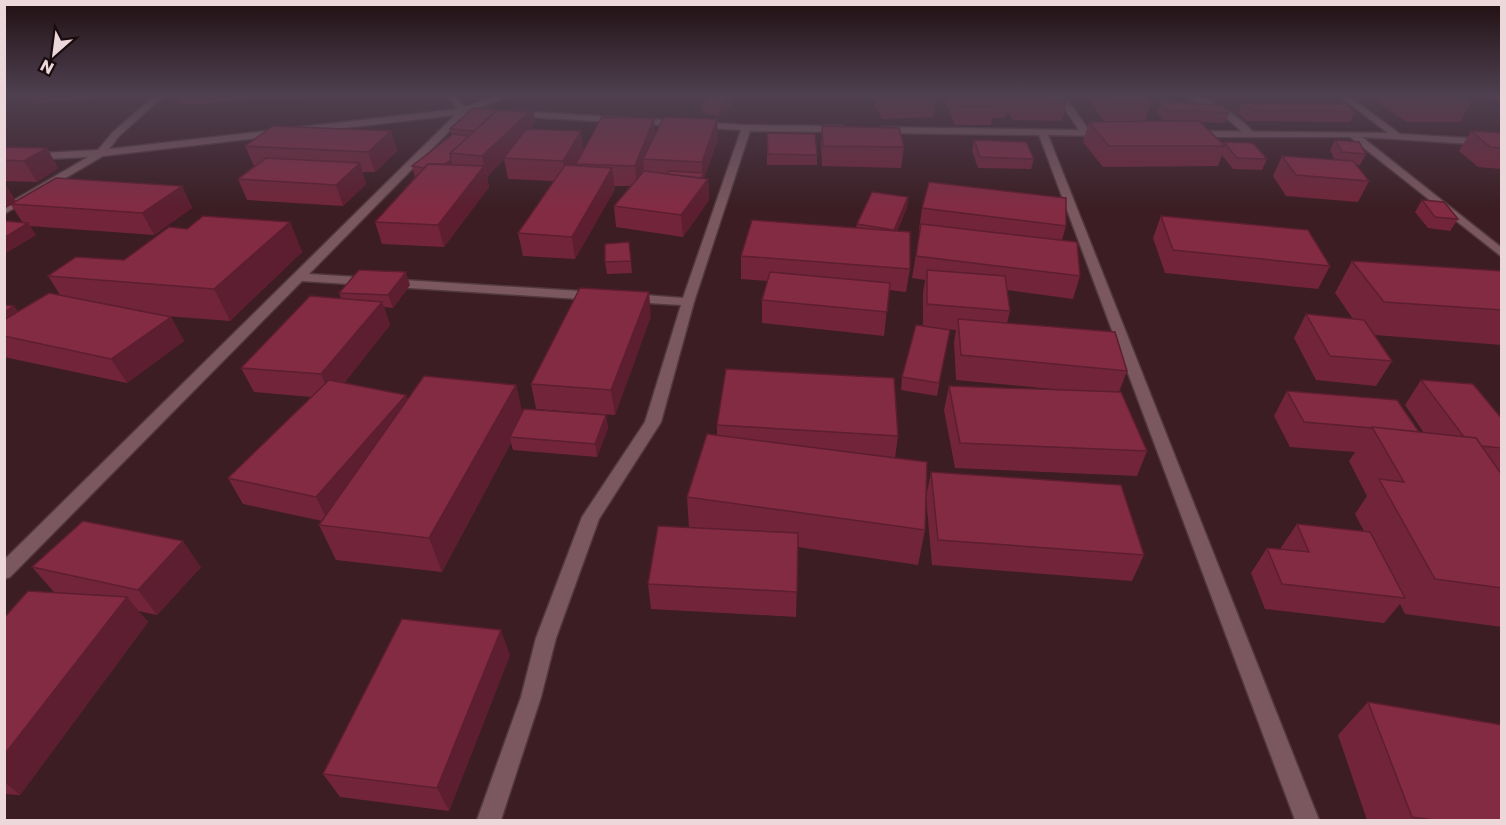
<svg xmlns="http://www.w3.org/2000/svg" width="1506" height="825" viewBox="0 0 1506 825" font-family="Poppins,sans-serif">
<style>
.lines{fill:none;stroke-linecap:round;stroke-linejoin:round}
.lane-casing{stroke:#51383e;stroke-width:3}
.street-casing{stroke:#51383e;stroke-width:3}
.lane{fill:#7b585f;fill-rule:evenodd}
.street{fill:#7b585f;fill-rule:evenodd}
.wall{fill:#72253a}
.shaded-wall{fill:#5c1e30}
.building{fill:#842b44;stroke:#5c1e30;stroke-width:1.5}
</style>
<rect width="100%" height="100%" fill="#3b1d23"/>
<g class="lines">
<defs>
<path id="lane" d="M1179,94C1208,94 1237,114 1256,135L1248,137L1222,114Z"/>
<g id="street">
<polygon points="157,94 166,94 119,136 109,149 458,109 448,98 450,94 458,94 456,98 465,107 501,94 513,94 476,109 491,111 491,115 466,114 309,274 595,292 601,296 595,300 302,281 10,577 4,579 4,560 455,115 103,156 4,214 4,206 88,157 4,161 4,155 98,150 113,132"/>
<polygon points="1055,94 1063,94 1089,130 1106,130 1111,133 1106,136 1048,135 1319,820 1295,820 1039,135 881,133 876,130 881,127 1079,130"/>
<polygon points="1337,94 1346,94 1400,134 1502,140 1502,146 1362,137 1502,248 1502,257 1350,137 1193,137 1188,134 1193,131 1388,133"/>
<polygon points="515,111 746,125 842,126 847,129 842,132 750,131 694,302 661,422 599,519 556,638 541,697 501,820 477,820 521,697 536,638 582,517 645,422 681,305 631,302 625,298 631,294 683,298 741,130 512,116 511,114"/>
</g>
</defs>
<!-- lane casing -->
<use href="#lane" class="lane-casing"/>
<!-- street casing -->
<use href="#street" class="street-casing"/>
<!-- lane -->
<use href="#lane" class="lane"/>
<!-- street -->
<use href="#street" class="street"/>
</g>
<!-- wall -->
<g class="wall">
<polygon points="29,94 104,94 94,101 34,103"/>
<polygon points="178,94 304,94 302,97 183,105"/>
<polygon points="870,94 933,94 936,98 933,117 882,119"/>
<polygon points="942,94 1061,94 1067,102 1062,121 1013,120 1007,110 1005,118 992,118 991,125 955,125"/>
<polygon points="1084,94 1144,94 1151,102 1145,121 1104,121"/>
<polygon points="1377,94 1455,94 1471,103 1460,122 1407,122 1374,100"/>
<polygon points="1486,94 1502,94 1502,104"/>
<polygon points="1161,102 1229,113 1225,123 1200,122 1223,144 1224,142 1267,159 1262,170 1233,169 1222,155 1218,166 1103,167 1083,142 1089,122 1190,121 1162,120 1157,112"/>
<polygon points="702,103 733,104 719,116 702,113"/>
<polygon points="1242,103 1355,112 1350,122 1247,121 1238,113"/>
<polygon points="717,119 718,139 704,178 708,179 709,200 683,237 616,227 614,206 631,186 614,186 615,189 575,259 523,256 518,233 554,181 508,179 504,159 487,177 489,187 444,247 382,244 375,222 415,177 412,166 452,135 450,129 535,122 531,126 532,129 584,151"/>
<polygon points="822,126 904,147 901,168 822,166 821,146"/>
<polygon points="391,131 397,151 375,172 362,172 366,184 343,206 247,200 238,179 255,166 254,166 245,146"/>
<polygon points="1471,131 1502,133 1502,169 1478,167 1459,151"/>
<polygon points="767,133 817,155 817,165 767,165"/>
<polygon points="974,140 1034,159 1031,169 978,168 972,151"/>
<polygon points="1335,140 1366,154 1360,165 1356,164 1369,181 1358,202 1286,196 1273,176 1282,156 1335,160 1330,150"/>
<polygon points="4,147 47,148 58,168 37,182 4,181"/>
<polygon points="4,183 16,201 182,186 192,208 154,235 30,226 36,235 4,254 4,221 23,223 11,205 4,209"/>
<polygon points="908,197 907,208 897,231 910,269 906,292 889,290 884,336 762,323 762,300 767,281 741,279 741,256 856,228 857,224"/>
<polygon points="1422,200 1458,219 1450,231 1428,228 1415,212"/>
<polygon points="922,208 1066,226 1062,240 1080,276 1073,299 1007,290 1010,311 1007,323 1127,371 1119,392 1147,451 1137,476 955,468 944,410 949,386 1063,390 956,380 954,342 956,330 944,329 950,330 937,396 901,390 902,377 923,326 923,293 925,280 912,278 920,230 919,230"/>
<polygon points="1161,216 1330,266 1318,289 1165,273 1153,238"/>
<polygon points="290,222 302,252 230,321 166,316 171,317 184,341 127,383 4,357 4,305 14,306 18,312 60,295 48,276 124,260 187,229"/>
<polygon points="629,242 632,273 607,274 605,262"/>
<polygon points="1352,261 1502,271 1502,345 1375,335 1392,361 1376,386 1316,380 1294,338 1306,314 1353,319 1335,293"/>
<polygon points="410,285 393,308 384,307 390,325 344,383 406,395 408,399 516,385 522,412 606,415 608,428 597,457 513,450 511,443 442,572 336,560 319,525 322,521 243,504 228,478 311,397 254,392 241,368 341,298 339,293"/>
<polygon points="651,316 615,415 536,409 531,384"/>
<polygon points="1421,380 1502,419 1502,627 1405,614 1400,604 1384,623 1265,609 1251,573 1267,548 1280,549 1297,524 1364,531 1355,514 1367,496 1349,461 1355,452 1290,447 1274,416 1287,391 1419,432 1424,433 1405,405"/>
<polygon points="717,425 898,436 895,458 925,530 918,565 798,547 796,617 651,609 648,584 689,528 687,497 717,435"/>
<polygon points="931,472 1144,555 1132,581 932,565 926,497"/>
<polygon points="32,567 201,567 157,615 138,611 148,622 20,795 4,794 4,618 54,592"/>
<polygon points="510,655 449,811 340,797 323,774"/>
<polygon points="1368,702 1502,820 1367,820 1338,735"/>
</g>
<!-- shaded-wall -->
<g class="shaded-wall">
<polygon points="91,94 104,94 94,101"/>
<polygon points="733,94 733,104 719,116 719,106"/>
<polygon points="529,112 534,112 535,122 531,126 532,131 487,177 482,156"/>
<polygon points="654,118 656,138 643,159 644,168 637,187 635,166"/>
<polygon points="717,119 718,139 704,178 708,179 709,200 683,237 681,215 702,176 702,162"/>
<polygon points="391,131 397,151 375,172 368,152"/>
<polygon points="581,131 584,151 567,182 563,161"/>
<polygon points="47,148 58,168 37,182 24,161"/>
<polygon points="451,160 454,170 439,169"/>
<polygon points="360,163 366,184 343,206 336,185"/>
<polygon points="484,166 489,187 444,247 438,225"/>
<polygon points="612,168 615,189 575,259 572,237"/>
<polygon points="4,183 16,202 4,209"/>
<polygon points="182,186 192,208 154,235 142,213"/>
<polygon points="908,197 907,208 893,242 894,230"/>
<polygon points="290,222 302,252 230,321 214,289"/>
<polygon points="28,223 36,235 4,254 4,238"/>
<polygon points="406,272 410,285 393,308 388,295"/>
<polygon points="649,292 651,316 615,415 611,390"/>
<polygon points="382,302 390,325 332,399 321,374"/>
<polygon points="14,306 30,330 4,336 4,312"/>
<polygon points="171,317 184,341 127,383 111,359"/>
<polygon points="516,385 524,419 510,437 511,443 442,572 429,538"/>
<polygon points="406,395 415,419 328,522 316,497"/>
<polygon points="606,415 608,428 597,457 595,444"/>
<polygon points="183,541 201,567 157,615 138,590"/>
<polygon points="127,597 148,622 20,795 4,782 4,755"/>
<polygon points="501,630 510,655 449,811 437,788"/>
</g>
<!-- building -->
<g class="building">
<polygon points="713,94 733,94 719,106 702,103"/>
<polygon points="881,94 933,94 936,98 884,100"/>
<polygon points="953,94 1006,94 1009,99 991,99 994,106 958,106"/>
<polygon points="1012,94 1061,94 1067,102 1017,101"/>
<polygon points="1103,94 1144,94 1151,102 1109,102"/>
<polygon points="1403,94 1455,94 1471,103 1417,103"/>
<polygon points="1161,102 1223,105 1229,113 1166,110"/>
<polygon points="1242,103 1345,104 1355,112 1251,110"/>
<polygon points="473,108 534,112 529,116 529,112 498,110 491,115 475,131 450,129"/>
<polygon points="498,110 529,112 482,156 450,153"/>
<polygon points="602,117 654,118 635,166 576,164"/>
<polygon points="664,117 717,119 702,162 643,159"/>
<polygon points="1199,121 1225,146 1109,146 1089,122"/>
<polygon points="273,126 391,131 368,152 245,146"/>
<polygon points="822,126 899,128 904,147 823,146"/>
<polygon points="526,129 581,131 563,161 504,158"/>
<polygon points="1471,131 1502,133 1502,148 1490,147"/>
<polygon points="767,133 815,134 817,155 768,154"/>
<polygon points="453,134 469,136 450,153 451,160 445,164 428,164 424,168 412,166"/>
<polygon points="974,140 1026,142 1034,159 980,157"/>
<polygon points="1335,140 1359,142 1366,154 1342,152"/>
<polygon points="1224,142 1253,143 1267,159 1237,158"/>
<polygon points="4,147 47,148 24,161 4,160"/>
<polygon points="1282,156 1353,161 1369,181 1296,175"/>
<polygon points="266,158 360,163 336,185 238,179"/>
<polygon points="428,164 484,166 438,225 375,222"/>
<polygon points="565,165 612,168 572,237 518,233"/>
<polygon points="644,171 708,179 681,215 614,206"/>
<polygon points="669,171 704,173 701,178 668,174"/>
<polygon points="56,178 182,186 142,213 11,204"/>
<polygon points="929,182 1066,198 1066,226 922,208"/>
<polygon points="872,192 908,197 894,230 857,224"/>
<polygon points="1422,200 1444,202 1458,219 1435,217"/>
<polygon points="203,216 290,222 214,289 48,276 76,257 124,260 169,227 187,229"/>
<polygon points="1161,216 1308,230 1330,266 1173,250"/>
<polygon points="752,220 910,232 910,269 741,256"/>
<polygon points="4,221 28,223 4,238"/>
<polygon points="921,224 1077,242 1080,276 916,256"/>
<polygon points="629,242 631,261 605,262 605,244"/>
<polygon points="1352,261 1502,271 1502,310 1384,302"/>
<polygon points="359,270 406,272 388,295 339,293"/>
<polygon points="927,270 1005,276 1010,311 927,304"/>
<polygon points="770,272 890,283 887,312 762,300"/>
<polygon points="580,288 649,292 611,390 531,384"/>
<polygon points="49,293 171,317 111,359 4,336 4,320"/>
<polygon points="310,296 382,302 321,374 241,368"/>
<polygon points="4,305 14,306 4,312"/>
<polygon points="1306,314 1364,320 1392,361 1330,356"/>
<polygon points="958,319 1115,332 1127,371 961,355"/>
<polygon points="916,325 950,330 939,383 902,377"/>
<polygon points="726,369 894,378 898,436 717,425"/>
<polygon points="424,376 516,385 429,538 319,525"/>
<polygon points="329,380 406,395 316,497 228,478"/>
<polygon points="1421,380 1473,384 1502,419 1502,448 1481,446 1476,438 1464,437"/>
<polygon points="949,386 1121,392 1147,451 960,443"/>
<polygon points="1287,391 1397,400 1419,432 1304,422"/>
<polygon points="524,409 606,415 595,444 510,437"/>
<polygon points="1372,427 1476,438 1502,475 1502,588 1435,579 1379,479 1404,482"/>
<polygon points="707,434 927,462 925,530 687,497"/>
<polygon points="931,472 1121,485 1144,555 938,540"/>
<polygon points="83,521 183,541 138,590 32,567"/>
<polygon points="1297,524 1370,532 1405,598 1282,584 1267,548 1309,552"/>
<polygon points="658,526 798,533 797,592 648,584"/>
<polygon points="28,591 127,597 4,755 4,618"/>
<polygon points="402,619 501,630 437,788 323,774"/>
<polygon points="1368,702 1502,725 1502,820 1434,820 1412,817"/>
</g>
<!-- sky -->
<linearGradient id="sky" x2="0" y2="1"><stop stop-color="#201013"/><stop offset="0.45" stop-color="#4f4050"/><stop offset="1" stop-color="#4f4050" stop-opacity="0"/></linearGradient>
<rect width="1506" height="210" fill="url(#sky)"/>
<!-- border -->
<rect width="1506" height="825" fill="none" stroke="#ecd7da" stroke-width="12"/>
<!-- north arrow -->
<g transform="translate(54 54) rotate(208)" stroke="#190c0e" stroke-width="4.5" paint-order="stroke">
<path d="M0-4.5L10 22L0 15L-10 22Z" fill="#ecd7da"/>
<text y="-9" font-size="16" font-weight="bold" text-anchor="middle" fill="#ecd7da">N</text>
</g>
</svg>
